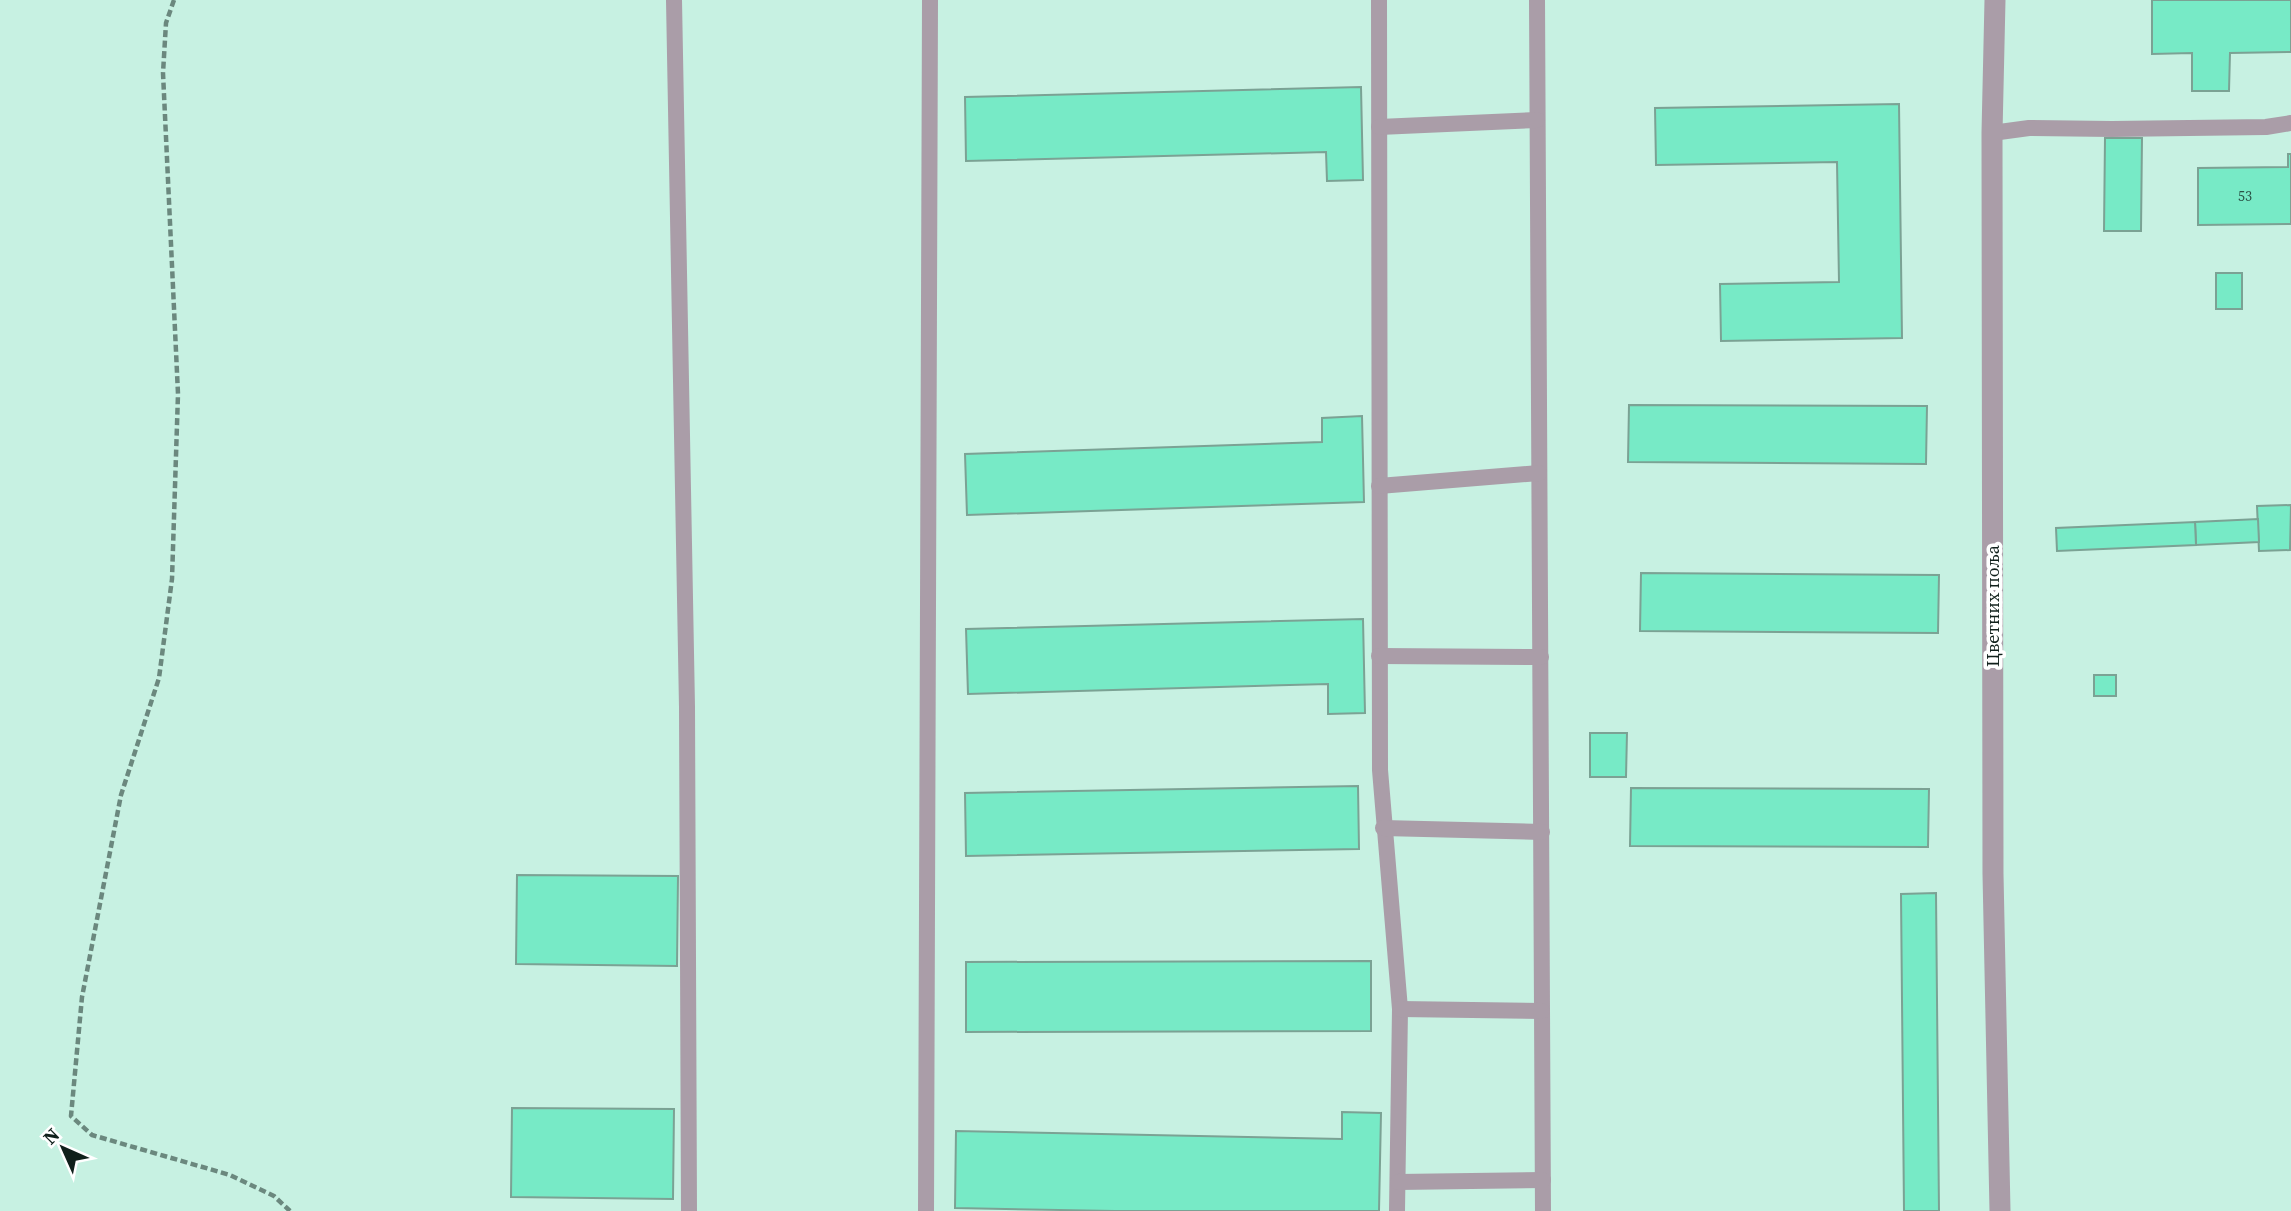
<svg xmlns="http://www.w3.org/2000/svg" width="2291" height="1211" viewBox="0 0 2291 1211" font-family="'Source Serif 4',serif">
<style>
.building{fill:#77eac6;stroke:#7ba294;stroke-width:2}
.lines{fill:none;stroke-linecap:round;stroke-linejoin:round}
.path{stroke:#6b887e;stroke-width:4.5;stroke-dasharray:7 3.5;stroke-linecap:butt}
.service{stroke:#aa9da8;stroke-width:16}
.minor{stroke:#aa9da8;stroke-width:21}
.labels{text-anchor:middle;dominant-baseline:central;stroke-width:7;stroke-linejoin:round;paint-order:stroke}
.number-label{font-size:14px;fill:#2a5246}
.street-label{font-size:18px;fill:#10201b;stroke:#fff}
</style>
<rect width="100%" height="100%" fill="#c7f1e2"/>
<!-- building -->
<g class="building">
<polygon points="2152,0 2291,0 2291,52 2230,53 2229,91 2192,91 2192,53 2152,54"/>
<polygon points="1361,87 1363,180 1327,181 1326,152 966,161 965,97"/>
<polygon points="1899,104 1902,338 1721,341 1720,284 1839,282 1837,162 1656,165 1655,108"/>
<polygon points="2105,138 2142,138 2141,231 2104,231"/>
<polygon points="2288,154 2291,154 2291,224 2198,225 2198,168 2288,167"/>
<rect x="2216" y="273" width="26" height="36"/>
<polygon points="1629,405 1927,406 1926,464 1628,462"/>
<polygon points="1362,416 1364,502 967,515 965,454 1322,442 1322,418"/>
<polygon points="2291,505 2290,550 2259,551 2257,506"/>
<polygon points="2258,519 2259,542 2196,545 2195,522"/>
<polygon points="2195,522 2196,545 2057,551 2056,528"/>
<polygon points="1641,573 1939,575 1938,633 1640,631"/>
<polygon points="1363,619 1365,713 1328,714 1328,684 968,694 966,629"/>
<rect x="2094" y="675" width="22" height="21"/>
<polygon points="1590,733 1627,733 1626,777 1590,777"/>
<polygon points="1358,786 1359,849 966,856 965,793"/>
<polygon points="1631,788 1929,789 1928,847 1630,846"/>
<polygon points="517,875 678,876 677,966 516,964"/>
<polygon points="1936,893 1939,1211 1904,1211 1901,894"/>
<polygon points="1371,961 1371,1031 966,1032 966,962"/>
<polygon points="512,1108 674,1109 673,1199 511,1197"/>
<polygon points="1342,1112 1381,1113 1379,1211 1115,1211 955,1208 956,1131 1342,1139"/>
</g>
<g class="lines">
<!-- path -->
<polyline class="path" points="174,0 166,23 163,73 178,394 172,579 159,678 121,795 82,997 71,1116 92,1135 230,1175 274,1196 290,1211"/>
<!-- service -->
<g class="service">
<polyline points="674,0 687,707 689,1211"/>
<polyline points="1379,0 1380,770 1400,1009 1397,1211"/>
<polyline points="1537,0 1543,1211"/>
<polyline points="1379,127 1537,120"/>
<polyline points="1992,133 2029,128 2112,129 2266,127 2291,123"/>
<polyline points="1379,486 1539,473"/>
<polyline points="1379,656 1541,657"/>
<polyline points="1383,828 1542,832"/>
<polyline points="1400,1009 1542,1011"/>
<polyline points="1398,1182 1543,1180"/>
<polyline points="926,1211 930,0"/>
</g>
<!-- minor -->
<polyline class="minor" points="1995,0 1992,133 1993,874 2000,1211"/>
</g>
<g class="labels">
<!-- number labels -->
<g class="number-label">
<text x="2245" y="196">53</text>
</g>
<!-- street labels -->
<g class="street-label">
<text transform="translate(1992 606) rotate(-90)">Цветних поља</text>
</g>
</g>
<!-- north arrow -->
<g transform="translate(63 1148) rotate(315)" stroke="#ffffff" stroke-width="5" paint-order="stroke">
<path d="M0-5L12 26L0 18L-12 26Z" fill="#10201b"/>
<text y="-10" font-size="19" font-weight="bold" text-anchor="middle" fill="#10201b">N</text>
</g>
</svg>
